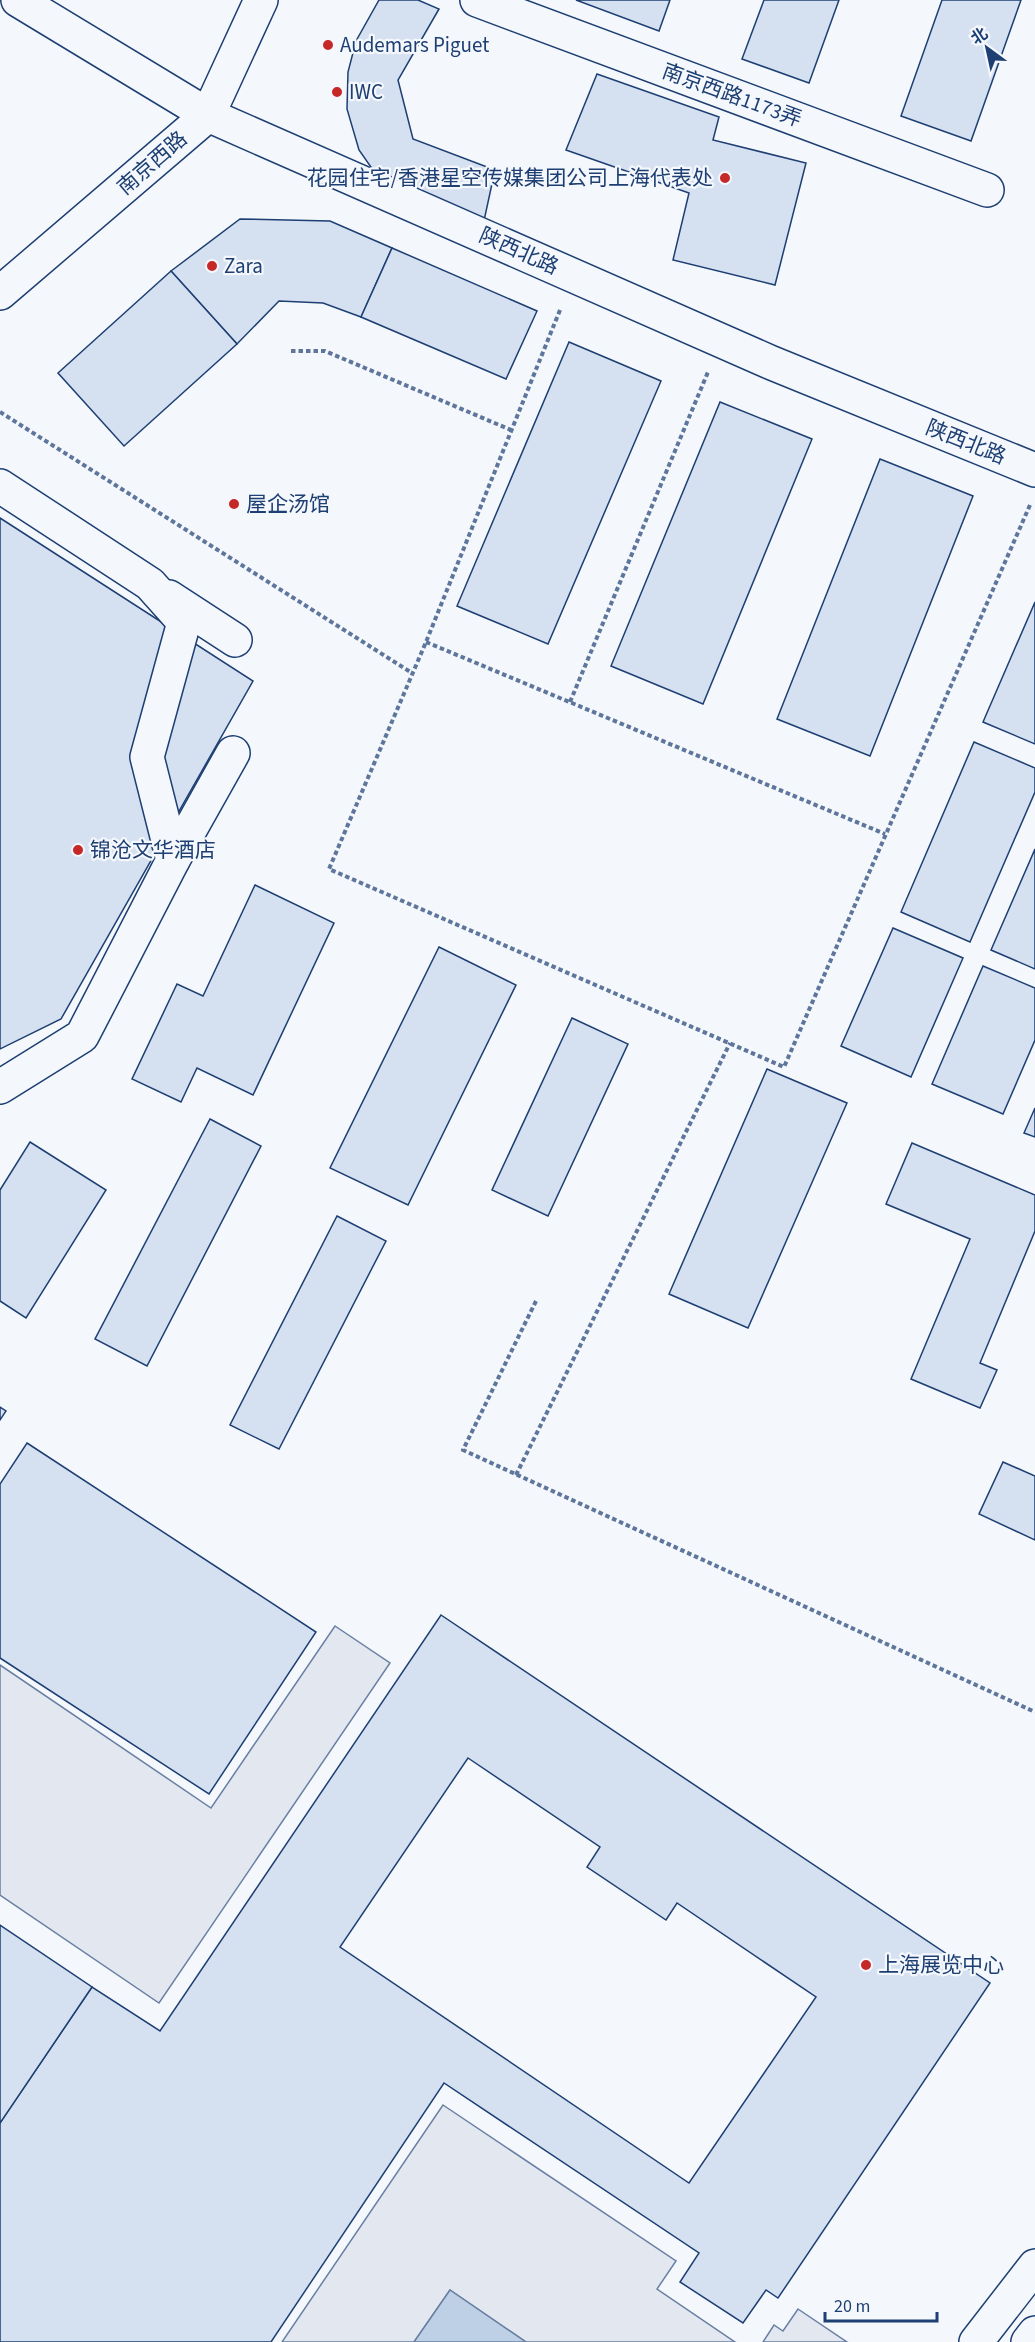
<svg xmlns="http://www.w3.org/2000/svg" width="1035" height="2342" viewBox="0 0 1035 2342" font-family="'Source Sans 3','Noto Sans SC',sans-serif">
<style>
.parking{fill:#e3e8f0;stroke:#687fa3;stroke-width:1.5}
.water{fill:#bed0e5;stroke:#687fa3;stroke-width:1.5}
.building{fill:#d5e0f0;stroke:#1d3f73;stroke-width:1.5;fill-rule:evenodd}
.lines{fill:none;stroke-linecap:round;stroke-linejoin:round}
.minor-casing{stroke:#1d3f73;stroke-width:36}
.major-casing{stroke:#1d3f73;stroke-width:36}
.highway-casing{stroke:#1d3f73;stroke-width:36}
.path{stroke:#5e769c;stroke-width:4;stroke-dasharray:4.5 3;stroke-linecap:butt}
.minor{stroke:#f4f7fb;stroke-width:33}
.major{stroke:#f4f7fb;stroke-width:33}
.highway{stroke:#f4f7fb;stroke-width:33}
.poi-dot{fill:#c62828;stroke:#f4f7fb;stroke-width:2}
.labels{text-anchor:middle;dominant-baseline:central;stroke-width:4.5;stroke-linejoin:round;paint-order:stroke}
.poi-label{font-size:21px;fill:#1d3f73;stroke:#f4f7fb;text-anchor:start}
.street-label{font-size:21px;fill:#1d3f73;stroke:#f4f7fb}
</style>
<rect width="100%" height="100%" fill="#f4f7fb"/>
<!-- parking -->
<g class="parking">
<polygon points="335,1626 390,1663 159,2003 0,1895 0,1665 211,1808"/>
<polygon points="443,2105 676,2261 657,2289 735,2342 526,2342 450,2290 414,2342 282,2342"/>
<polygon points="798,2309 847,2342 763,2342 774,2325 783,2331"/>
</g>
<!-- water -->
<polygon class="water" points="450,2290 526,2342 414,2342"/>
<!-- building -->
<g class="building">
<polygon points="379,0 418,0 439,9 398,80 413,139 495,170 482,230 389,193 359,150 347,109 348,72 356,41"/>
<polygon points="576,0 670,0 659,31"/>
<polygon points="764,0 839,0 809,83 742,59"/>
<polygon points="942,0 1021,0 971,141 901,116"/>
<polygon points="597,74 719,117 713,140 806,163 775,285 673,260 689,193 566,150"/>
<polygon points="240,219 330,221 392,248 361,317 323,303 279,301 237,344 171,271"/>
<polygon points="392,248 537,311 506,379 361,317"/>
<polygon points="171,271 237,344 124,446 58,373"/>
<polygon points="569,342 661,381 548,644 457,606"/>
<polygon points="720,402 812,439 703,704 611,666"/>
<polygon points="880,459 973,496 870,756 777,719"/>
<polygon points="0,518 253,681 61,1019 0,1049"/>
<polygon points="1035,602 1035,744 983,722"/>
<polygon points="974,742 1035,768 1035,792 970,942 901,912"/>
<polygon points="1035,849 1035,969 991,950"/>
<polygon points="255,885 334,923 253,1095 197,1068 181,1102 132,1079 177,984 203,996"/>
<polygon points="893,928 963,958 911,1077 841,1046"/>
<polygon points="439,947 516,985 408,1205 330,1168"/>
<polygon points="983,966 1035,988 1035,1040 1003,1114 932,1084"/>
<polygon points="572,1018 628,1044 548,1216 492,1190"/>
<polygon points="767,1069 847,1103 748,1328 669,1294"/>
<polygon points="1035,1108 1035,1137 1024,1133"/>
<polygon points="210,1119 261,1146 147,1366 95,1339"/>
<polygon points="30,1142 106,1190 26,1318 0,1301 0,1190"/>
<polygon points="912,1143 1035,1195 1035,1231 980,1363 997,1370 980,1408 911,1379 970,1239 886,1204"/>
<polygon points="337,1216 386,1241 279,1449 230,1425"/>
<polygon points="0,1407 6,1411 0,1420"/>
<polygon points="27,1443 316,1632 209,1794 0,1658 0,1484"/>
<polygon points="1003,1462 1035,1476 1035,1540 979,1514"/>
<path d="M441,1615L990,1983L778,2298L766,2290L743,2323L680,2282L699,2253L444,2083L271,2342H0V2123L92,1987L160,2031ZM468,1758L600,1847L587,1867L666,1920L677,1903L816,1997L689,2183L340,1947Z"/>
<polygon points="0,1925 92,1987 0,2123"/>
</g>
<g class="lines">
<defs>
<g id="minor">
<polyline points="477,0 987,190"/>
<polyline points="0,486 150,584 184,622 147,757 173,860 82,1036 0,1087"/>
<polyline points="169,597 235,640"/>
<polyline points="173,860 233,753"/>
</g>
<g id="major">
<polyline points="18,0 208,115 772,363 1035,470"/>
<polyline points="0,293 208,115 261,0"/>
<polyline points="976,2342 1035,2266"/>
</g>
<polyline id="highway" points="1028,2342 1035,2333"/>
</defs>
<!-- minor casing -->
<use href="#minor" class="minor-casing"/>
<!-- major casing -->
<use href="#major" class="major-casing"/>
<!-- highway casing -->
<use href="#highway" class="highway-casing"/>
<!-- path -->
<g class="path">
<polyline points="560,310 426,642 329,869 784,1067 1030,505"/>
<polyline points="291,351 325,351 511,430"/>
<polyline points="0,412 412,673"/>
<polyline points="426,642 885,834"/>
<polyline points="570,702 708,372"/>
<polyline points="536,1301 463,1450 1035,1712"/>
<polyline points="516,1475 730,1043"/>
</g>
<!-- minor -->
<use href="#minor" class="minor"/>
<!-- major -->
<use href="#major" class="major"/>
<!-- highway -->
<use href="#highway" class="highway"/>
</g>
<!-- markers -->
<g class="poi-dot">
<circle cx="328" cy="45" r="6"/>
<circle cx="337" cy="92" r="6"/>
<circle cx="725" cy="178" r="6"/>
<circle cx="212" cy="266" r="6"/>
<circle cx="234" cy="504" r="6"/>
<circle cx="78" cy="850" r="6"/>
<circle cx="866" cy="1965" r="6"/>
</g>
<g class="labels">
<!-- poi labels -->
<g class="poi-label">
<text x="340" y="45">Audemars Piguet</text>
<text x="349" y="92">IWC</text>
<text x="713" y="178" text-anchor="end">花园住宅/香港星空传媒集团公司上海代表处</text>
<text x="224" y="266">Zara</text>
<text x="246" y="504">屋企汤馆</text>
<text x="90" y="850">锦沧文华酒店</text>
<text x="878" y="1965">上海展览中心</text>
</g>
<!-- street labels -->
<g class="street-label">
<text transform="translate(732 95) rotate(20)">南京西路1173弄</text>
<text transform="translate(152 163) rotate(-41)">南京西路</text>
<text transform="translate(519 251) rotate(24)">陕西北路</text>
<text transform="translate(966 442) rotate(22)">陕西北路</text>
</g>
</g>
<!-- north arrow -->
<g transform="translate(987 48) rotate(327)" stroke="#f4f7fb" stroke-width="4.5" paint-order="stroke">
<path d="M0-4.5L10 22L0 15L-10 22Z" fill="#1d3f73"/>
<text y="-9" font-size="16" font-weight="bold" text-anchor="middle" fill="#1d3f73">北</text>
</g>
<!-- scale -->
<path d="M825 2312v9h112v-9" fill="none" stroke="#1d3f73" stroke-width="3"/>
<text x="834" y="2312" font-size="18" fill="#1d3f73" stroke="#f4f7fb" stroke-width="4.5" paint-order="stroke">20 m</text>
</svg>
